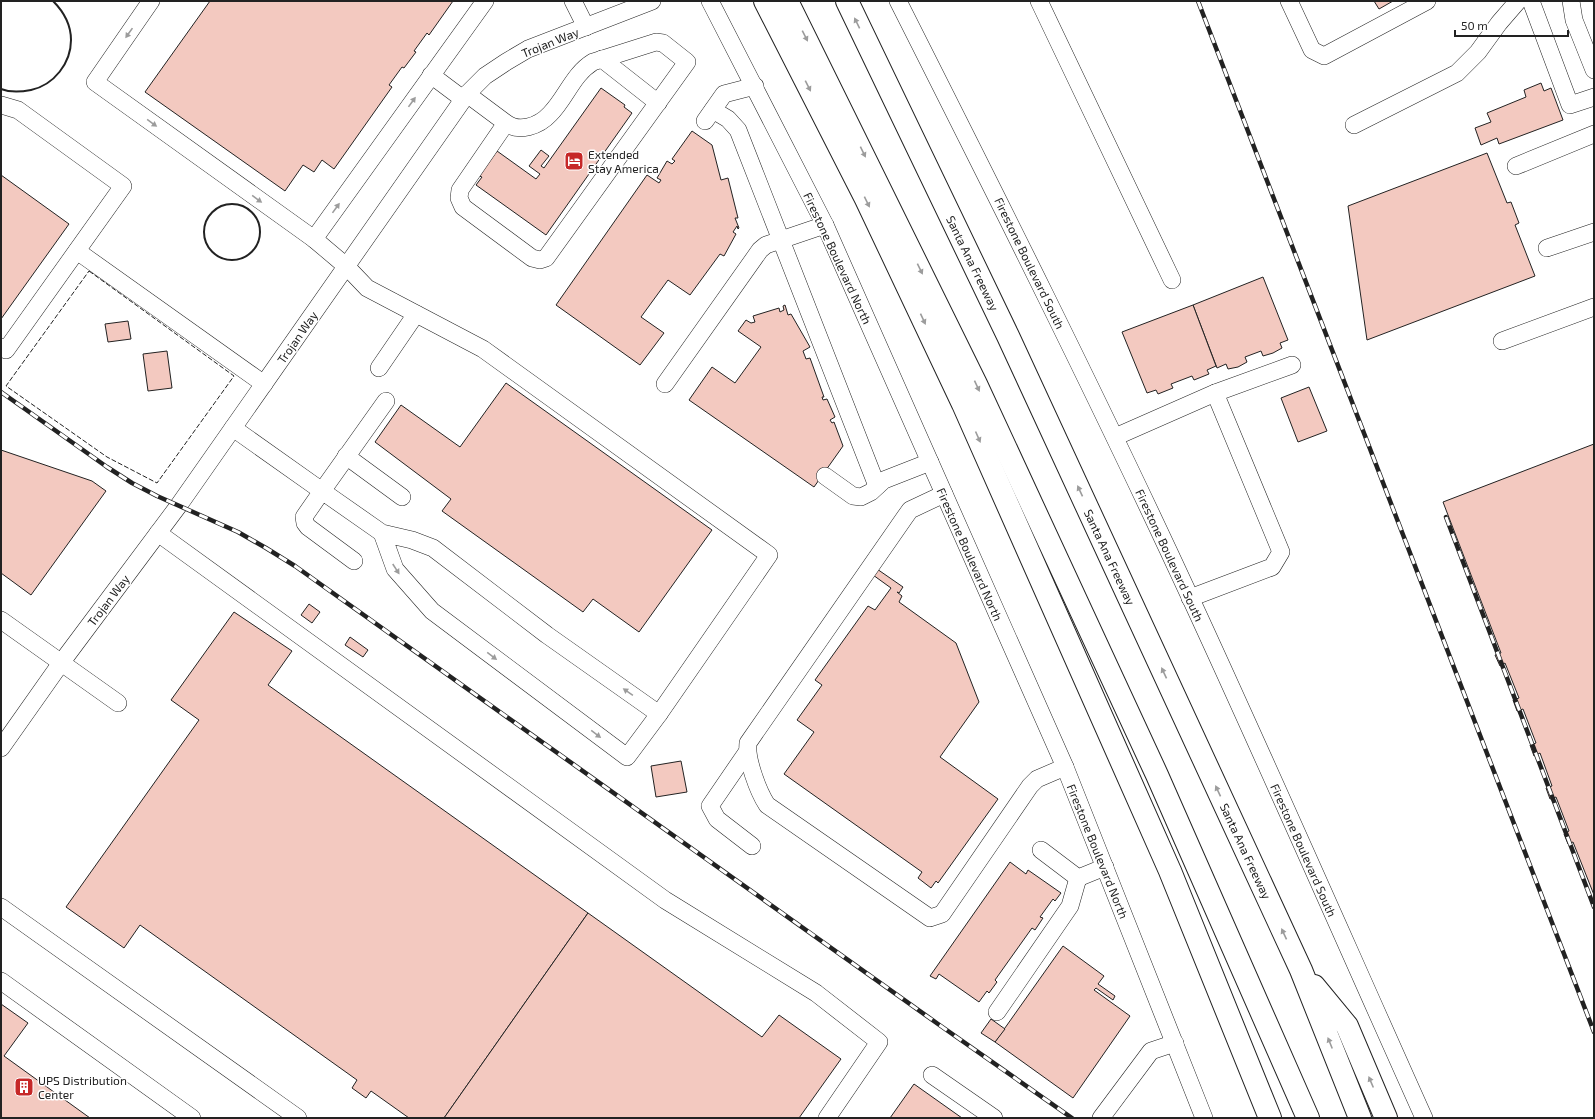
<svg xmlns="http://www.w3.org/2000/svg" width="1595" height="1119" viewBox="0 0 1595 1119" font-family="'Exo 2',sans-serif">
<style>
.building{fill:#f3c9c0;stroke:#222}
.lines{fill:none;stroke-linecap:round;stroke-linejoin:round}
.minor-casing{stroke:#222;stroke-width:18}
.highway-casing{stroke:#222;stroke-width:24}
.minor{stroke:#fff;stroke-width:17}
.highway{stroke:#fff;stroke-width:22}
.rail-casing{stroke:#222;stroke-width:4.5}
.rail{stroke:#fff;stroke-width:3;stroke-dasharray:9;stroke-linecap:butt}
.fence{stroke:#222;stroke-width:1;stroke-dasharray:5 2;stroke-linecap:butt}
.wall{stroke:#222;stroke-width:2}
.oneway{fill:#9c9c9c}
.labels{text-anchor:middle;dominant-baseline:central;stroke-width:3;stroke-linejoin:round;paint-order:stroke}
.street-label{font-size:12px;fill:#222;stroke:#fff}
.poi-label{font-size:12px;fill:#222;stroke:#fff;text-anchor:start}
</style>
<rect width="100%" height="100%" fill="#fff"/>
<!-- building -->
<g class="building">
<polygon points="210,1 453,1 429,35 427,33 414,51 416,52 404,68 402,67 389,85 392,87 334,169 322,160 314,172 303,165 285,191 145,92"/>
<polygon points="1374,1 1393,1 1379,9"/>
<polygon points="1541,83 1544,91 1551,88 1563,120 1499,144 1497,138 1481,145 1475,128 1491,122 1487,113 1526,97 1524,90"/>
<polygon points="601,88 625,105 624,107 632,113 546,235 476,185 482,177 479,176 497,151 536,179 540,174 529,166 541,150 549,156 541,166 544,168"/>
<polygon points="692,131 712,145 721,180 728,178 738,218 735,218 739,228 738,229 737,226 733,232 736,234 724,256 720,254 690,295 668,280 641,317 664,333 640,365 556,305 647,175 659,183 661,180 657,178 667,161 672,164 675,161 672,159"/>
<polygon points="1487,153 1507,203 1511,202 1519,223 1515,225 1535,276 1367,340 1348,206"/>
<polygon points="1,175 69,224 1,319"/>
<polygon points="1263,277 1288,340 1280,343 1282,348 1273,353 1263,356 1261,351 1245,357 1247,362 1238,367 1228,369 1226,364 1217,368 1193,305"/>
<polygon points="785,305 788,315 791,314 810,347 803,351 806,359 810,358 824,397 822,397 823,400 827,399 835,417 830,420 832,423 834,422 843,446 814,487 689,400 712,367 735,383 761,347 738,331 746,320 751,323 755,322 753,316 779,308 780,312 784,310 783,306"/>
<polygon points="1193,305 1216,366 1207,370 1209,374 1194,380 1192,376 1171,384 1173,388 1158,394 1156,390 1147,393 1122,332"/>
<polygon points="128,321 131,339 108,342 105,324"/>
<polygon points="167,351 172,388 148,391 143,354"/>
<polygon points="506,383 712,530 639,632 593,599 583,612 442,511 451,499 375,442 401,405 460,447"/>
<polygon points="1309,387 1327,431 1298,442 1281,398"/>
<polygon points="1594,444 1594,895 1573,842 1568,844 1564,834 1569,831 1556,797 1550,799 1546,788 1552,786 1540,753 1534,756 1530,745 1536,743 1523,709 1517,711 1513,700 1519,698 1505,663 1500,666 1495,655 1501,653 1443,502"/>
<polygon points="1,450 92,481 106,491 31,595 1,573"/>
<polygon points="877,569 903,587 899,593 897,592 902,596 899,602 956,643 979,702 940,757 998,799 938,883 936,881 931,888 918,878 922,872 784,774 814,732 797,720 822,685 815,680 868,606 875,610 891,588 873,575"/>
<polygon points="309,604 320,612 312,623 301,615"/>
<polygon points="234,612 292,651 268,685 588,913 444,1118 409,1118 371,1091 366,1098 352,1088 357,1080 140,925 124,948 66,907 199,720 171,700"/>
<polygon points="350,637 368,650 363,657 345,645"/>
<polygon points="681,761 687,792 656,797 651,766"/>
<polygon points="1010,862 1026,874 1028,870 1061,893 1055,901 1053,899 1040,917 1043,918 1035,930 1032,928 995,980 997,982 989,993 987,991 979,1002 939,974 936,979 930,976"/>
<polygon points="588,913 762,1037 779,1015 841,1059 799,1118 444,1118"/>
<polygon points="1063,946 1104,976 1098,984 1115,996 1113,1000 1096,988 1094,990 1130,1016 1073,1098 995,1042"/>
<polygon points="1,1004 28,1023 4,1056 90,1118 1,1118"/>
<polygon points="991,1019 1005,1029 995,1042 981,1033"/>
<polygon points="914,1084 962,1118 890,1118"/>
</g>
<g class="lines">
<defs>
<g id="minor">
<polyline points="151,1 95,82 314,239 346,266 367,288 483,349 769,555 659,714"/>
<polyline points="573,1 586,27"/>
<polyline points="710,1 825,225 1065,767 1204,1118"/>
<path d="M898,1C998,199 1097,396 1190,597C1270,770 1346,944 1424,1118"/>
<polyline points="1039,1 1172,280"/>
<polyline points="1289,1 1312,50 1324,56 1427,1"/>
<polyline points="1531,1 1570,105 1594,97"/>
<polyline points="1571,1 1574,20 1594,70"/>
<polyline points="602,59 658,103"/>
<polyline points="431,75 463,99"/>
<path d="M467,94L506,123C519,133 539,126 550,114C566,98 573,74 593,62L656,42L663,43L687,62L546,258L540,260L532,258L463,207L459,198L460,190L506,123"/>
<polyline points="1,105 18,110 123,186 6,350 1,347"/>
<polyline points="713,110 728,119 738,130 877,486"/>
<polyline points="705,121 724,94 755,86"/>
<polyline points="1354,125 1457,73 1478,52 1499,23 1518,1"/>
<polyline points="1516,166 1594,134"/>
<polyline points="314,239 485,1"/>
<polyline points="1547,248 1594,232"/>
<polyline points="77,251 264,384"/>
<polyline points="1502,341 1594,307"/>
<polyline points="379,368 416,314"/>
<polyline points="665,384 760,250 766,245 825,225"/>
<polyline points="233,428 322,491 386,401"/>
<polyline points="1115,437 1215,393 1292,365"/>
<polyline points="346,456 402,497"/>
<polyline points="825,476 853,496 861,497 871,492 884,480 930,462"/>
<path d="M944,494L910,510L905,517L748,743C746,759 758,791 767,805L930,918L942,914L1030,786L1037,779L1065,767"/>
<polyline points="158,533 665,900 816,993 879,1042 827,1118"/>
<polyline points="354,561 308,527 305,523 304,517 322,491 382,533 412,540 433,548 547,635 659,714 627,757 432,611 395,569 382,533"/>
<polyline points="1190,598 1272,567 1281,552 1215,393"/>
<polyline points="1,620 118,703"/>
<polyline points="1,748 61,663 179,505 467,94 485,76 506,62 528,49 652,1"/>
<polyline points="747,752 710,806 717,819 752,846"/>
<polyline points="1041,850 1078,878 1105,867"/>
<polyline points="1,907 298,1118"/>
<polyline points="1,981 192,1118"/>
<polyline points="997,1012 1070,906 1078,878"/>
<polyline points="932,1075 994,1118"/>
<polyline points="1101,1118 1151,1051 1175,1043"/>
</g>
<g id="highway">
<polyline points="765,1 866,199 963,404 1170,871 1270,1118"/>
<polyline points="787,1 976,384 1157,775 1308,1118"/>
<polyline points="847,1 1008,336 1301,970 1360,1118"/>
<polyline points="1314,986 1347,1026 1386,1118"/>
</g>
</defs>
<!-- minor casing -->
<use href="#minor" class="minor-casing"/>
<!-- highway casing -->
<use href="#highway" class="highway-casing"/>
<!-- minor -->
<use href="#minor" class="minor"/>
<!-- highway -->
<use href="#highway" class="highway"/>
<defs>
<g id="rail">
<polyline points="1198,1 1594,1032"/>
<polyline points="1,392 107,467 132,483 157,496 238,532 266,548 295,566 938,1024 1072,1118"/>
<polyline points="1446,517 1594,907"/>
</g>
</defs>
<!-- rail casing -->
<use href="#rail" class="rail-casing"/>
<!-- rail -->
<use href="#rail" class="rail"/>
<!-- fence -->
<polygon class="fence" points="89,271 234,376 157,483 107,457 6,386"/>
<!-- wall -->
<g class="wall">
<path d="M1,89C11,93 21,92 31,90C54,85 71,63 71,40C71,25 63,11 53,1"/>
<circle cx="232" cy="232" r="28"/>
</g>
</g>
<!-- one-way arrows -->
<defs><path id="oneway-solid" d="M-6-.8H1V-3.2L6.5 0L1 3.2V.8H-6Z"/></defs>
<g class="oneway">
<use href="#oneway-solid" transform="translate(857 23) rotate(-116)"/>
<use href="#oneway-solid" transform="translate(129 33) rotate(125)"/>
<use href="#oneway-solid" transform="translate(805 36) rotate(63)"/>
<use href="#oneway-solid" transform="translate(808 86) rotate(63)"/>
<use href="#oneway-solid" transform="translate(412 102) rotate(-54)"/>
<use href="#oneway-solid" transform="translate(152 123) rotate(36)"/>
<use href="#oneway-solid" transform="translate(863 152) rotate(64)"/>
<use href="#oneway-solid" transform="translate(257 199) rotate(36)"/>
<use href="#oneway-solid" transform="translate(867 202) rotate(64)"/>
<use href="#oneway-solid" transform="translate(336 208) rotate(-54)"/>
<use href="#oneway-solid" transform="translate(920 269) rotate(64)"/>
<use href="#oneway-solid" transform="translate(923 319) rotate(65)"/>
<use href="#oneway-solid" transform="translate(977 386) rotate(65)"/>
<use href="#oneway-solid" transform="translate(978 437) rotate(66)"/>
<use href="#oneway-solid" transform="translate(1080 491) rotate(-115)"/>
<use href="#oneway-solid" transform="translate(396 569) rotate(57)"/>
<use href="#oneway-solid" transform="translate(492 656) rotate(37)"/>
<use href="#oneway-solid" transform="translate(1164 673) rotate(-115)"/>
<use href="#oneway-solid" transform="translate(628 692) rotate(-145)"/>
<use href="#oneway-solid" transform="translate(596 734) rotate(37)"/>
<use href="#oneway-solid" transform="translate(1218 791) rotate(-115)"/>
<use href="#oneway-solid" transform="translate(1284 934) rotate(-115)"/>
<use href="#oneway-solid" transform="translate(1330 1043) rotate(-112)"/>
<use href="#oneway-solid" transform="translate(1371 1082) rotate(-113)"/>
</g>
<!-- icons -->
<defs>
<symbol id="hotel-square" viewBox="-11 -11 22 22"><rect x="-9" y="-9" width="18" height="18" rx="4" fill="#c62828" stroke="#fff"/><path d="M-6-4.5h1.5V1H6V5H4.5V3h-9V5H-6ZM-4 0a1.8 1.8 0 1 1 3.6 0ZM.5 0V-2.5h3Q6-2.5 6 0Z" fill="#fff"/></symbol>
<symbol id="building-square" viewBox="-11 -11 22 22"><rect x="-9" y="-9" width="18" height="18" rx="4" fill="#c62828" stroke="#fff"/><path d="M-4-6H4V6H1V3H-1V6H-4ZM-2.5-4.3h1.7v1.8h-1.7ZM.8-4.3h1.7v1.8H.8ZM-2.5-1h1.7V.8h-1.7ZM.8-1h1.7V.8H.8Z" fill="#fff"/></symbol>
</defs>
<g fill-rule="evenodd">
<use href="#hotel-square" x="563" y="150" width="22" height="22"/>
<use href="#building-square" x="13" y="1076" width="22" height="22"/>
</g>
<g class="labels">
<!-- street labels -->
<g class="street-label">
<text transform="translate(550 42) rotate(-22)">Trojan Way</text>
<text transform="translate(838 258) rotate(65)">Firestone Boulevard North</text>
<text transform="translate(973 263) rotate(64)">Santa Ana Freeway</text>
<text transform="translate(1030 263) rotate(64)">Firestone Boulevard South</text>
<text transform="translate(297 337) rotate(-55)">Trojan Way</text>
<text transform="translate(970 554) rotate(66)">Firestone Boulevard North</text>
<text transform="translate(1170 555) rotate(65)">Firestone Boulevard South</text>
<text transform="translate(1110 557) rotate(65)">Santa Ana Freeway</text>
<text transform="translate(108 600) rotate(-53)">Trojan Way</text>
<text transform="translate(1304 850) rotate(66)">Firestone Boulevard South</text>
<text transform="translate(1098 851) rotate(68)">Firestone Boulevard North</text>
<text transform="translate(1246 851) rotate(65)">Santa Ana Freeway</text>
</g>
<!-- poi labels -->
<g class="poi-label">
<text x="588" y="154">Extended<tspan x="588" dy="14">Stay America</tspan></text>
<text x="38" y="1080">UPS Distribution<tspan x="38" dy="14">Center</tspan></text>
</g>
</g>
<!-- border -->
<rect width="1595" height="1119" fill="none" stroke="#222222" stroke-width="4"/>
<!-- scale -->
<path d="M1455 30v6h113v-6" fill="none" stroke="#222222" stroke-width="2"/>
<text x="1461" y="30" font-size="12" fill="#222222" stroke="#ffffff" stroke-width="3" paint-order="stroke">50 m</text>
</svg>
